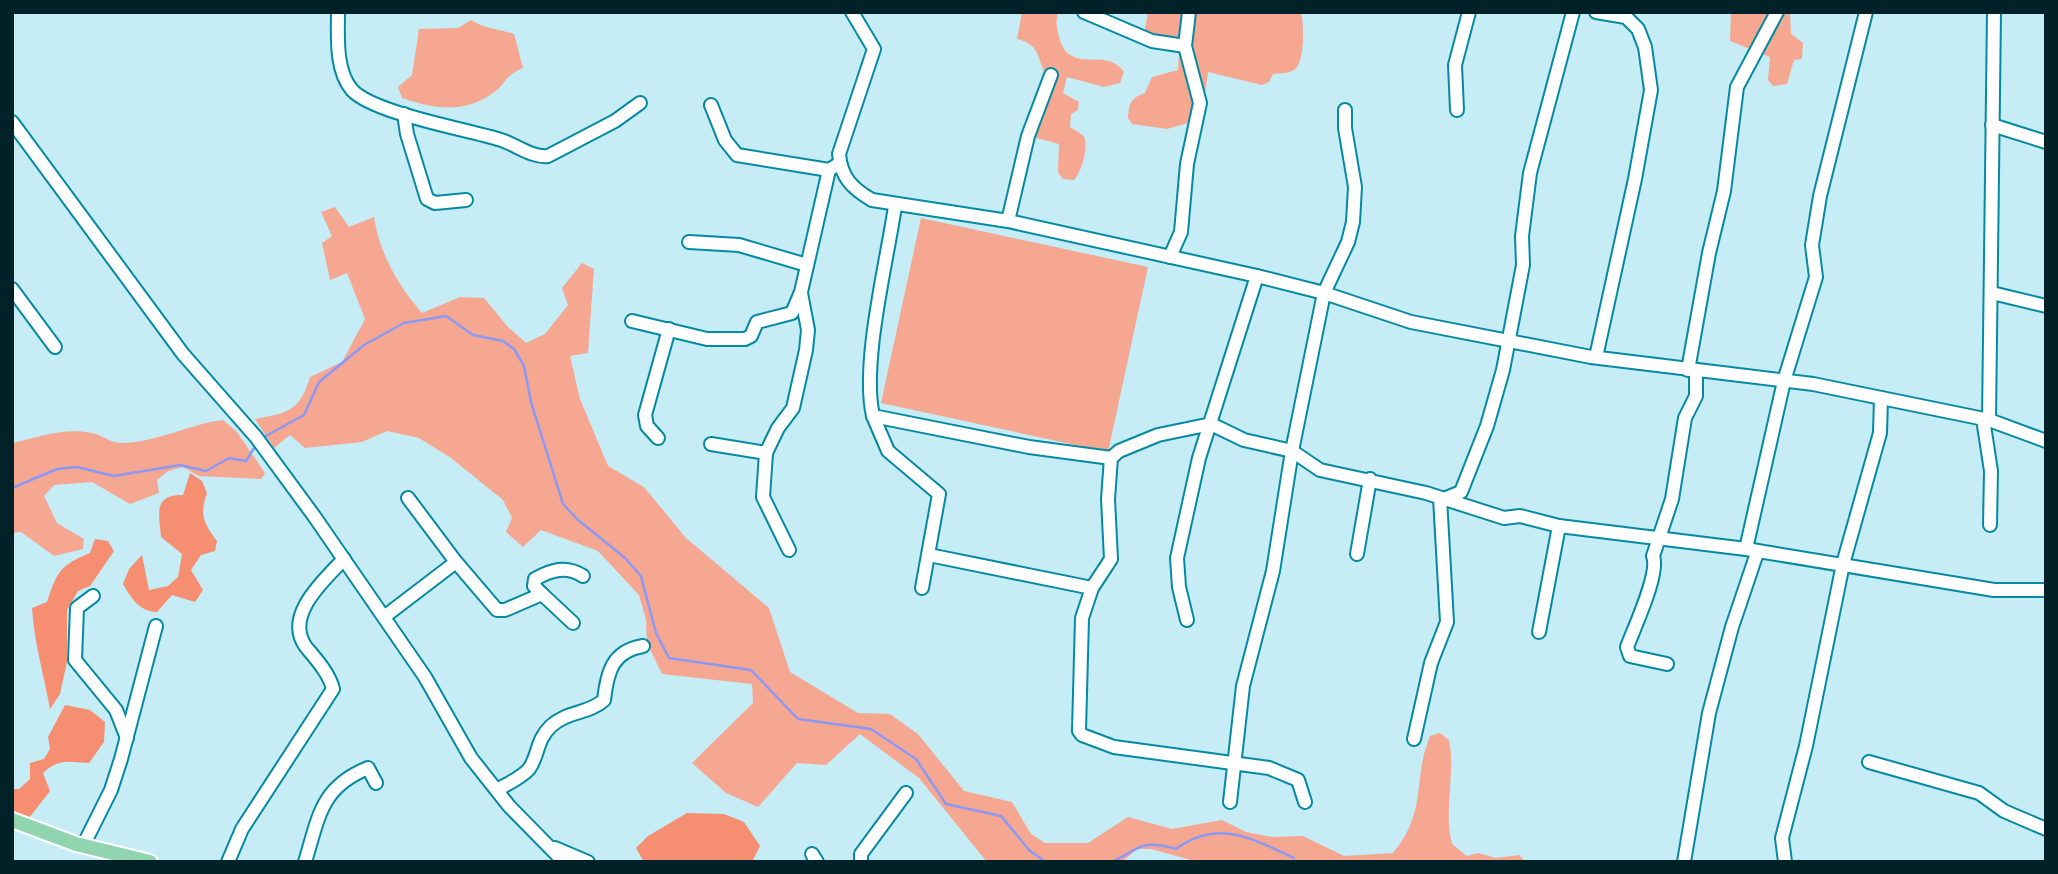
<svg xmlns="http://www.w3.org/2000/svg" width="2058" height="874" viewBox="0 0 2058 874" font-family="Manrope,sans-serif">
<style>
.green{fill:#f5a791}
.forest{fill:#f68e71}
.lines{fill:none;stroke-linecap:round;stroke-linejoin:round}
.stream{stroke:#8c99f4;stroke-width:2.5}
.minor-casing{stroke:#048aa3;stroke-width:16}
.major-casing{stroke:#fff;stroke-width:18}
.minor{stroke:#fff;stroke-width:12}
.major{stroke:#91d5b0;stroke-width:14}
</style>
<rect width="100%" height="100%" fill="#c6ecf6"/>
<!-- green -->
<g class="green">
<path d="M1022,12H1058C1055,23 1057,29 1060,40C1071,75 1107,46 1124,72L1120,83L1104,87L1067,77L1063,93L1079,102L1078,110L1071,114L1070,127C1075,130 1081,133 1084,137C1089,147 1081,173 1074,180L1063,179L1058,172L1059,144L1029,136L1048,78C1035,58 1043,46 1017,39Z"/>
<path d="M1148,12H1301C1304,24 1305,61 1295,69C1290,74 1280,73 1273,74L1269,82L1262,85L1208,72L1203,110L1198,120L1167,129L1132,124L1128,118C1129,104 1130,98 1145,93L1152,77L1178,70L1179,51L1144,35Z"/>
<polygon points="1731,12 1790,12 1791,34 1803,43 1802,59 1794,60 1787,84 1773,86 1768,80 1770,57 1730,41"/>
<path d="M471,20C485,29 499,29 514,34L523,68C504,76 506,84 493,93C463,114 435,109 402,98L398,87L412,75L419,29L458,28Z"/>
<path d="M335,207L349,227L374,217C380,254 397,284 422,313L460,297L484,298L508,327L526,343L545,334L568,305L562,288L582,263L594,269L588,353L570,356L580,399L608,466L644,487L686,538L769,608L790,672L858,713L890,714L918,734L964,791L1012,802L1031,834L1045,843H1088L1128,817L1172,829L1222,820L1246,832L1272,837L1303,836L1344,856L1393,853C1428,811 1412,780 1430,736L1440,733L1449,740C1456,774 1443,809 1452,844L1467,856L1478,853L1496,858L1519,855L1526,862H1198L1151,849H1137L1122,862H987L919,778L860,734L826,765L797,763L758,807L726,793L692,763L753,703L752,684L662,674L647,643L646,620L639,595L598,551L541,530L523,547L506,532L512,518L503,500L451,458L419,438L387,431L362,442L305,448L290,435L274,448L255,419C288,413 300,411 310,377L342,362L365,319L347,273L330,280L322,243L332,236L321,212Z"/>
<polygon points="921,218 1148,267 1108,452 881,403"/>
<path d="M223,420L237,432L263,470L265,474L261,479L199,476L183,467L168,471L157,480L159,493L130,504L92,482L54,485L44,496L57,523L84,539L83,549L54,556L21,532L12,533V443C39,437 65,427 92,433C102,435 113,444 123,443C158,442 189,424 223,420Z"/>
</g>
<!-- forest -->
<g class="forest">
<path d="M190,473L202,481L207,493C199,514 204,524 217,541L215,551L201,555L191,570L203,590L195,602L172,595L157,612C140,612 131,598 123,584L129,569L142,555L149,590L168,586L178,577L182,554L161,537C159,513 153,495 183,495Z"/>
<path d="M95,539L108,541L114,551L90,586L78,591L67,610V662L60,694L50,709C44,675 34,642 32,608L47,602C57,572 60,565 90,553Z"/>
<path d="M65,705L90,710L105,722L104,742L89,763C68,762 59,758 43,773L50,791L29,818L12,810V789H19L30,779V763L44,759L50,749L48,737Z"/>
<polygon points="687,813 724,814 744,822 760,846 752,862 644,862 636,848 648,836"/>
</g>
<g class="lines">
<!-- stream -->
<g class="stream">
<polyline points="264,437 304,415 319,382 364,345 404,323 446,316 473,335 503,341 514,349 524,366 531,402 563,504 577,519 625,558 641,576 656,633 669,658 751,670 798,719 871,729 916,759 946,804 1001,816 1030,851 1046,862"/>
<polyline points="12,488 57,469 77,467 114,476 180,465 206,471 229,458 246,461 256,445"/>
<path d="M1112,862C1141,848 1140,839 1176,849C1218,818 1253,839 1294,858"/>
</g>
<defs>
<g id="minor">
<path d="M338,12C338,36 335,70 352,90C373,113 465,129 498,139C514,143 531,158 548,156L615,121L640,103"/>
<path d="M852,12L874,49L839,154C841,178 853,189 872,200L1008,221L1257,276L1324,293L1411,322L1591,357L1813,384L1989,420L2046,441"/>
<polyline points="1084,12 1152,41 1185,46"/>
<polyline points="1596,12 1626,17 1638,29 1645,47 1651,90 1635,179 1596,357"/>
<polyline points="711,105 725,140 737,155 829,170"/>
<polyline points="1457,110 1455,65 1469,12"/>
<polyline points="404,114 407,134 427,199 435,203 466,200"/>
<polyline points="12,122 183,354 256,437 314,516 425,677 471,758 509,806 564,862"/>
<polyline points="1992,125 2046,142"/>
<path d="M895,206C887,262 861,363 873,416L1029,447L1111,458L1119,451L1158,435L1211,424L1244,440L1292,451L1320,470L1426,493L1504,518L1520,516L1559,526L1746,549L1994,590H2046"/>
<polyline points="1008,221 1028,136 1051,75"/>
<polyline points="689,242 739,245 807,265"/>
<polyline points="1170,257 1181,232 1187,164 1200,103 1185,46 1189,12"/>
<polyline points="12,289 55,347"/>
<polyline points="1992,293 2046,306"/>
<polyline points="632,321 707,339 745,339 751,336 757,322 792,313 801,292 829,170 840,163"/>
<polyline points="1688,370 1709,253 1724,191 1737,87 1777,12"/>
<polyline points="873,416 888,451 939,494 922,588"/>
<polyline points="1983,419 1991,471 1990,525"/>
<polyline points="1989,420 1994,12"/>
<polyline points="658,438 647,426 645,415 669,329"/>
<polyline points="711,444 766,453 778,428 793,408 806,350 808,330 801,293"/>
<polyline points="766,453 763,497 789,550"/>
<polyline points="1111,458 1108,499 1111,559 1092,588 1082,618 1079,731 1082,735 1114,747 1269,768 1298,780 1305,802"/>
<polyline points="408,498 456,562"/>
<polyline points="1446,498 1461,492 1487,426 1503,370 1523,265 1522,236 1530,173 1573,12"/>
<polyline points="1746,549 1784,381 1816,277 1812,245 1820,196 1866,12"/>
<polyline points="1357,554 1370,479"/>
<polyline points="929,555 1092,588"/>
<path d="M542,594L534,586L535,579C551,570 566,565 583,576"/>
<polyline points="93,596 77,608 75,660 116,710 127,738"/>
<polyline points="384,617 456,562 497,610 505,610 542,594 573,623"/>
<polyline points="1187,620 1179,587 1177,558 1199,458 1257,276"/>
<polyline points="1539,632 1559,526"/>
<path d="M1667,664L1630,656L1627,647C1634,628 1660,573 1653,556L1672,499L1685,418L1696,396V371"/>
<polyline points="1414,739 1431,663 1447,622 1440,498"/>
<polyline points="1869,762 1979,793 2004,811 2046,829"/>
<path d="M497,790C507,784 521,778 529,769C539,755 536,740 551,726C567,711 589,714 604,700C607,673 612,651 643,646"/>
<polyline points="1230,802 1243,686 1273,571 1292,451 1324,293 1348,242 1353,222 1355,187 1345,128 1345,110"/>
<polyline points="83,846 111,790 121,759 156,626"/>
<polyline points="555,848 588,862"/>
<polyline points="812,854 817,862"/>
<path d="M228,862L242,829L333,689C329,673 316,659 306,647C283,616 324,580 344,559"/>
<path d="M305,862C319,816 321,787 368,768L376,783"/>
<polyline points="861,862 861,854 906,793"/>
<polyline points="1684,862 1709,713 1732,627 1757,553"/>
<polyline points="1785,862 1782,838 1806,746 1843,564 1880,433 1881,398"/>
</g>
<polyline id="major" points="12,820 76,844 150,862"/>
</defs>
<!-- minor casing -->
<use href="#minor" class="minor-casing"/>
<!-- major casing -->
<use href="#major" class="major-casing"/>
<!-- minor -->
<use href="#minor" class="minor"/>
<!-- major -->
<use href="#major" class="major"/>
</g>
<!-- border -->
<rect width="2058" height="874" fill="none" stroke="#002128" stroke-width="28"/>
</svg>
